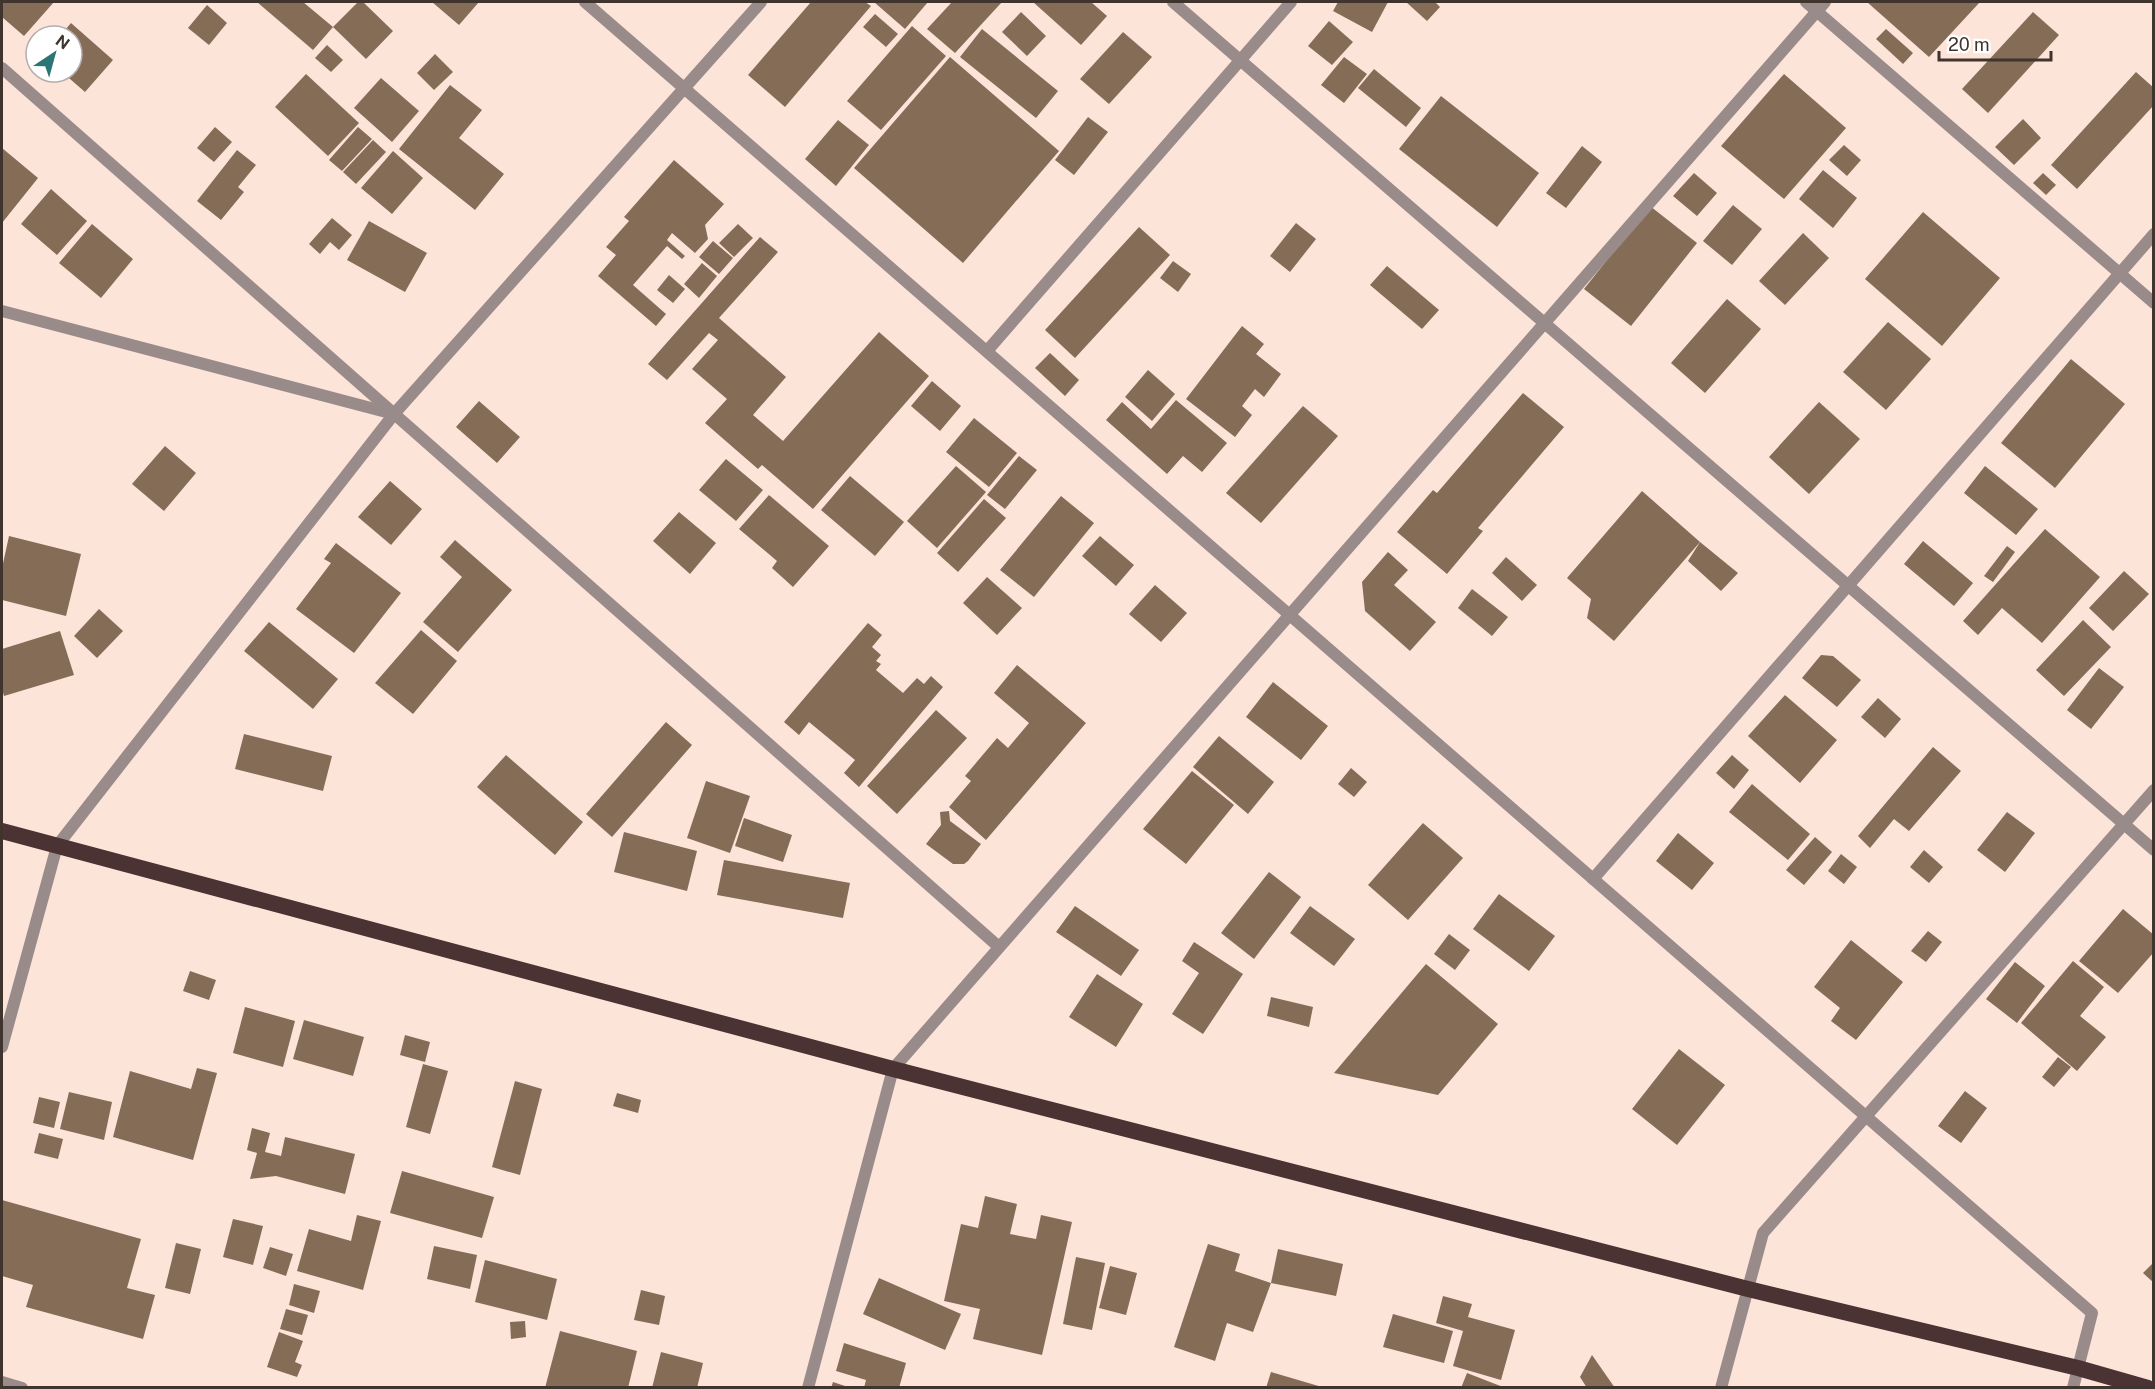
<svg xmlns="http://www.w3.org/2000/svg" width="2155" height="1389" viewBox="0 0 2155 1389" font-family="'Public Sans',sans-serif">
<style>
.building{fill:#856c57}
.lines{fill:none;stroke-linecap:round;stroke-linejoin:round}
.minor{stroke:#9a8b8b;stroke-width:12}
.tertiary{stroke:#9a8b8b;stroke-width:12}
.trunk{stroke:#4b3233;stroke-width:16}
</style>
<rect width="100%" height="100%" fill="#fde4d9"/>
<!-- building -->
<g class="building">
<polygon points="2,2 54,2 24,36 2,17"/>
<polygon points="257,2 303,2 333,27 313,50"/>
<polygon points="358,2 363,2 393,31 366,59 333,27"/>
<polygon points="432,2 479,2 459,25"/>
<polygon points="811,2 865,2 871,6 785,107 748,75"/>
<polygon points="874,2 928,2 905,29"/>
<polygon points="952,2 1002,2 955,53 927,29"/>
<polygon points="1033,2 1091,2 1107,16 1081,45"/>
<polygon points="1338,2 1388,2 1372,32 1333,11"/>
<polygon points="1406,2 1435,2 1440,7 1427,21"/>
<polygon points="1867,2 1980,2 1929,57"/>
<polygon points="207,5 227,23 209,45 188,28"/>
<polygon points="1021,12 1046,36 1027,56 1002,32"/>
<polygon points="2033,12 2059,35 1988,113 1962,89"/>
<polygon points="875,14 898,34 886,47 863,27"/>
<polygon points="1329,21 1353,42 1332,65 1308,46"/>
<polygon points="71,23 113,60 85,92 62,72 72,72 72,36 60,36"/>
<polygon points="912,26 946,56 881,130 847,101"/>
<polygon points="982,29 1058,91 1036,118 960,57"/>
<polygon points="1886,29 1913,53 1903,64 1876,39"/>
<polygon points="1123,32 1152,57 1109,104 1080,79"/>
<polygon points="327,45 343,60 331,72 315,58"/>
<polygon points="435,54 453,72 434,90 417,73"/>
<polygon points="950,57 1059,151 963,263 854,168"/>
<polygon points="1344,57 1367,74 1344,103 1321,85"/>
<polygon points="1374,69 1421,108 1406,127 1358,88"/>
<polygon points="2136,72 2154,88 2154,105 2077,189 2051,165"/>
<polygon points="306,74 359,123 328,156 275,107"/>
<polygon points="1784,74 1846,128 1784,199 1721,146"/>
<polygon points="381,78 419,111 392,142 354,108"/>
<polygon points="450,85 482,110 459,138 504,174 475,210 399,149"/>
<polygon points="1441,96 1539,173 1497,227 1399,149"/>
<polygon points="1088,117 1108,132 1074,175 1055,160"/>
<polygon points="2023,119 2041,138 2014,165 1995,147"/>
<polygon points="838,120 869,145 836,186 805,159"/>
<polygon points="215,127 232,142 214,162 197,148"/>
<polygon points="358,127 372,139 342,171 329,160"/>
<polygon points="373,140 386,152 356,184 343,172"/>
<polygon points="1844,145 1861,160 1847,176 1829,160"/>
<polygon points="1582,146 1602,162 1566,208 1546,193"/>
<polygon points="2,148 38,178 2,223"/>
<polygon points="237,150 256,165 238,187 244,192 221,220 197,201"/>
<polygon points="393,151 423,178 392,214 361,188"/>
<polygon points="674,160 724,204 705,225 708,239 695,253 672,233 667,240 685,256 682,259 667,246 633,285 666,314 656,326 598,276 616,255 606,247 629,221 624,217"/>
<polygon points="1823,170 1857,198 1833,228 1799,199"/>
<polygon points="1694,173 1717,193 1697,216 1673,196"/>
<polygon points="2043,173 2056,185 2046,195 2033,183"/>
<polygon points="51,189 87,221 57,255 21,224"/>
<polygon points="1733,205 1762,229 1732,265 1703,241"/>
<polygon points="1650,206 1697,243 1631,326 1584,289"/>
<polygon points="1923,212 2000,278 1942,346 1865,279"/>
<polygon points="332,218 352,235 339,250 330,242 320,254 309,244"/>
<polygon points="369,221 427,253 405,292 347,260"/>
<polygon points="1296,223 1316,239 1290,272 1270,256"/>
<polygon points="92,224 133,259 101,298 59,263"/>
<polygon points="738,224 753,238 734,257 719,243"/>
<polygon points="1139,227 1170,255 1075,358 1045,330"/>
<polygon points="1803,233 1829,258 1785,305 1759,281"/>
<polygon points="760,237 778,252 719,318 786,377 753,415 783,441 879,332 929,376 813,509 762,465 758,469 705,423 727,399 692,369 718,340 709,333 667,380 648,364"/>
<polygon points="713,241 733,258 719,274 699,257"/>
<polygon points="1173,261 1191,274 1178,292 1160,278"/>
<polygon points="702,263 717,276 699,298 684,284"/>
<polygon points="1387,266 1439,310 1422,329 1370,285"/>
<polygon points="669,275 685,289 673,303 657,290"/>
<polygon points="1727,299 1761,329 1705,393 1671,363"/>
<polygon points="1888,322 1931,359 1886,410 1843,372"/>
<polygon points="1242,326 1264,344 1256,354 1281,374 1264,397 1255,389 1242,406 1252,415 1235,437 1186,399"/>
<polygon points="1050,353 1079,380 1065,396 1035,368"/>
<polygon points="2071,359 2125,404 2055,488 2001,443"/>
<polygon points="1148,370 1175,394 1152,421 1125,397"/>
<polygon points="932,381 961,406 940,431 911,406"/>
<polygon points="1523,393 1564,427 1478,528 1483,531 1447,574 1397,532 1433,490 1437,493"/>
<polygon points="1176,400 1227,443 1202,472 1183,456 1167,474 1106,420 1122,402 1151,429"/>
<polygon points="479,401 520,437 497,463 456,427"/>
<polygon points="1819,402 1860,439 1809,494 1769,457"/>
<polygon points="1303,406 1338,436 1261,523 1226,493"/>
<polygon points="974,418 1017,453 989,487 946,452"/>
<polygon points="165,446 196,473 164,511 132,484"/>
<polygon points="1019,456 1037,470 1005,509 987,495"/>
<polygon points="726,459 763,490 736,521 699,490"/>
<polygon points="956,466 986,492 937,548 907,521"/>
<polygon points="1985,466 2038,509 2016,535 1964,493"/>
<polygon points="850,476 904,522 875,556 821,510"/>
<polygon points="390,481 422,509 391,545 358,517"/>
<polygon points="1642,491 1700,542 1614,641 1587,618 1591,599 1567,578"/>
<polygon points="769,495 829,546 793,587 772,568 777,561 739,529"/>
<polygon points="1061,496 1094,523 1034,597 1000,570"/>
<polygon points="984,499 1006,518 958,572 937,553"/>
<polygon points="679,512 716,543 690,574 653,541"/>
<polygon points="2045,529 2100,577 2042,643 2002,608 1978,635 1963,621"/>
<polygon points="9,536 81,554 66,616 2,600 2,568"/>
<polygon points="1100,536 1134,565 1116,586 1082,556"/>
<polygon points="455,540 512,590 458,652 423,622 462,577 440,557"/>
<polygon points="1923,541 1973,583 1954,606 1904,564"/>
<polygon points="1700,542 1738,573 1721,591 1688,561"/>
<polygon points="336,543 401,593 354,653 296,609 331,563 324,559"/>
<polygon points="2007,546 2015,552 1993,582 1984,576"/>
<polygon points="1388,552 1408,570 1394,585 1436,622 1410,651 1365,611 1362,582"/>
<polygon points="1506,557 1537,585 1522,601 1492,573"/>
<polygon points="2124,571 2149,594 2113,631 2089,608"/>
<polygon points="987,577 1022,608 997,635 963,603"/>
<polygon points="1155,585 1187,613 1161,642 1129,614"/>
<polygon points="1472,589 1508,617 1492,636 1458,608"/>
<polygon points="99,609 123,631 97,658 74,636"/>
<polygon points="2083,620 2111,647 2064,696 2036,670"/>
<polygon points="269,622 338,679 313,709 244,651"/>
<polygon points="868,623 882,635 872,647 881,655 876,661 881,664 876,670 903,693 917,678 924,684 931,676 943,687 859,787 844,773 855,760 809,722 799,735 784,722"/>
<polygon points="421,630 457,661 413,714 375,683"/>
<polygon points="60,631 74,675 4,696 2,689 2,649"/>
<polygon points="1821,655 1833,656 1861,680 1837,707 1802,678"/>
<polygon points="1017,665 1086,723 986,840 949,807 971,781 965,776 997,738 1008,748 1029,723 994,693"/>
<polygon points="2099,668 2124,687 2091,729 2067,710"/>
<polygon points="1273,682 1328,726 1301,760 1246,717"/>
<polygon points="1785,695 1837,740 1800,783 1748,736"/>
<polygon points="1878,698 1901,719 1885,738 1861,717"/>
<polygon points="936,710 967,738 897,814 867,786"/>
<polygon points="666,722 692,745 612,837 586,814"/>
<polygon points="244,734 332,756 323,791 235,769"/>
<polygon points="1219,736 1274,782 1248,814 1193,767"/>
<polygon points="1933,747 1961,771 1909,831 1894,819 1870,848 1858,836"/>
<polygon points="506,755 583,822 555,855 477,787"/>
<polygon points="1732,755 1749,770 1734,789 1716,773"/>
<polygon points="1351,768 1367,782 1354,797 1338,784"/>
<polygon points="1192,771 1234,805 1186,864 1143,829"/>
<polygon points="706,781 750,796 730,853 687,838"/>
<polygon points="1752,784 1810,834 1788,860 1729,812"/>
<polygon points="949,811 950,821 981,844 968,861 964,864 953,864 926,844 941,825 940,812"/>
<polygon points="2007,812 2035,833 2005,872 1977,850"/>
<polygon points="744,818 792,835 783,862 735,846"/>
<polygon points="1423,823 1463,858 1408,920 1368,885"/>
<polygon points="624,832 697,851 687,891 614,872"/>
<polygon points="1678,833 1714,863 1692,890 1656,861"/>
<polygon points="1815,837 1832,852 1804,885 1786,870"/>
<polygon points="1924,850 1943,867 1929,883 1910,867"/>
<polygon points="1841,854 1857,867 1844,884 1828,871"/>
<polygon points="724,860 850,883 843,918 717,895"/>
<polygon points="1269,872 1301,897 1254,959 1221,933"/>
<polygon points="1499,894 1555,936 1529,971 1473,929"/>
<polygon points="1075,906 1139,950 1121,976 1056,932"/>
<polygon points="1310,906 1355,939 1334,966 1290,933"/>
<polygon points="2123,909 2154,935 2154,952 2118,993 2079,961"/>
<polygon points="1928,931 1942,942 1926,962 1911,951"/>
<polygon points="1449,934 1470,950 1455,970 1434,954"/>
<polygon points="1851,940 1903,982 1856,1040 1831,1021 1840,1008 1814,987"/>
<polygon points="1194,942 1243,974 1203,1034 1172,1014 1199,973 1182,961"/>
<polygon points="2073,961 2104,987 2080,1016 2106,1037 2077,1071 2021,1023"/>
<polygon points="2015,962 2045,986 2017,1023 1986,999"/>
<polygon points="1426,964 1498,1024 1438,1095 1334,1073"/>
<polygon points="190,971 216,980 209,1000 183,991"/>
<polygon points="1097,974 1143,1004 1116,1047 1069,1017"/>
<polygon points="1271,997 1313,1007 1309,1027 1267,1016"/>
<polygon points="245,1007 295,1021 283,1067 233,1053"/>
<polygon points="304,1020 364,1037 353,1076 293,1059"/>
<polygon points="405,1035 430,1042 425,1062 400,1055"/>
<polygon points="1679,1049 1725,1085 1677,1145 1632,1109"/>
<polygon points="2058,1057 2071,1067 2054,1087 2042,1077"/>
<polygon points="423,1064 448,1071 430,1134 406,1127"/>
<polygon points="197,1068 217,1073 193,1160 113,1137 130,1071 191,1089"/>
<polygon points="515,1081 542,1089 520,1175 492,1167"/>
<polygon points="1965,1091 1987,1108 1961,1143 1938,1126"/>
<polygon points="69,1092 112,1102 104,1140 60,1129"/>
<polygon points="617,1093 641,1100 638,1113 613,1106"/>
<polygon points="39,1097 60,1102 54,1128 33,1123"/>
<polygon points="252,1128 270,1133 265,1152 281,1156 285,1137 355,1154 345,1194 276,1176 250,1179 257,1153 247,1150"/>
<polygon points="39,1133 63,1139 58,1159 34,1153"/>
<polygon points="402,1171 494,1197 482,1238 390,1213"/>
<polygon points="985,1196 1017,1204 1010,1234 1036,1239 1041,1215 1072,1222 1042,1355 973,1339 980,1309 944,1301 961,1224 978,1228"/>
<polygon points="2,1200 141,1239 127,1288 155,1295 143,1339 26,1307 33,1285 2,1276"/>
<polygon points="357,1215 381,1221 363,1290 297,1271 309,1229 351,1241"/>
<polygon points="233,1219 263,1226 253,1265 223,1257"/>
<polygon points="176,1243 201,1249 190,1294 165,1288"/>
<polygon points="1208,1244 1240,1254 1235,1271 1271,1283 1253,1332 1227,1323 1215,1361 1174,1347"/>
<polygon points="434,1246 477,1255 470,1289 427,1279"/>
<polygon points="270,1247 293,1254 286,1276 263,1268"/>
<polygon points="1278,1249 1343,1264 1336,1296 1271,1283"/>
<polygon points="1076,1257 1105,1263 1092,1330 1063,1324"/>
<polygon points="485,1260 557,1279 547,1320 475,1302"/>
<polygon points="2154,1262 2154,1283 2143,1273"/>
<polygon points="1110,1266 1137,1273 1126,1315 1099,1308"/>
<polygon points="879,1278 961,1314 945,1350 863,1314"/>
<polygon points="294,1284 320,1291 314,1313 289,1305"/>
<polygon points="641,1290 665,1296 659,1325 634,1320"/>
<polygon points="1443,1296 1472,1304 1468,1317 1515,1330 1501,1380 1453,1366 1463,1331 1436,1323"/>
<polygon points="286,1309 308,1315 302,1335 280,1329"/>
<polygon points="1393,1314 1453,1331 1444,1363 1383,1347"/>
<polygon points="525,1321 526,1337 511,1339 510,1322"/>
<polygon points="560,1331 637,1351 628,1388 545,1388"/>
<polygon points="279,1332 303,1341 295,1362 302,1365 297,1377 267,1367"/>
<polygon points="844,1343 906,1363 899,1388 864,1388 866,1380 836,1371"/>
<polygon points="661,1352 703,1363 697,1388 652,1388"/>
<polygon points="1592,1355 1615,1388 1587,1388 1580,1377"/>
<polygon points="1271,1372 1322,1387 1322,1388 1266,1388"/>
<polygon points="1467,1373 1503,1387 1503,1388 1461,1388"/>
<polygon points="833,1382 848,1387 848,1388 831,1388"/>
</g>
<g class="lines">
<!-- minor -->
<g class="minor">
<polyline points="585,2 2092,1313 2078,1368"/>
<polyline points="1173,2 2154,850"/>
<polyline points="1806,2 2154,303"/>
<polyline points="2,68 999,947"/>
<polyline points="2,311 390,413"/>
<polyline points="987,351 1291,2"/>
<polyline points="1593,879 2154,234"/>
<polyline points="2,1047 57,846 394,414 761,2"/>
<polyline points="2,1382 22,1388"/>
<polyline points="808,1388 893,1069 1825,2"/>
<polyline points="1721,1388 1763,1233 2154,790"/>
</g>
<!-- tertiary -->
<polyline class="tertiary" points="2073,1388 2078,1368"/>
<!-- trunk -->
<polyline class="trunk" points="2,831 893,1069 1748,1289 2078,1368 2148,1388"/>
</g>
<!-- border -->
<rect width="2155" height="1389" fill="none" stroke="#40342f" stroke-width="6"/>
<!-- north arrow -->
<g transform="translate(54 54) rotate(36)"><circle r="28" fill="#ffffff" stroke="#b3aeac" stroke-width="1.5"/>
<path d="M0-4.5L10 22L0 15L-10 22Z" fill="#2b7575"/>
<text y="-9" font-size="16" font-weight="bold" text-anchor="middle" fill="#40342f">N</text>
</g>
<!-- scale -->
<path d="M1939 51v9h112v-9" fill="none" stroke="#40342f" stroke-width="3"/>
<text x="1948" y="51" font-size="18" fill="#40342f" stroke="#ffffff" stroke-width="4.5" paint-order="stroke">20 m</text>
</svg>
